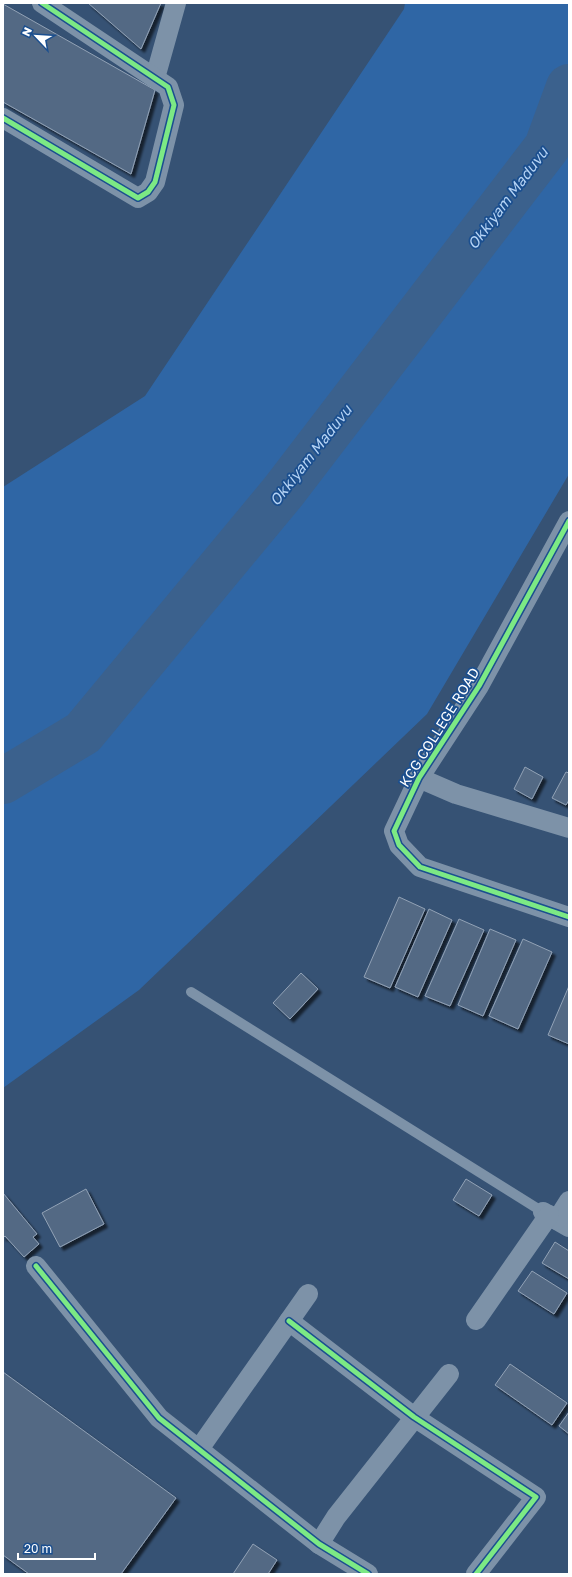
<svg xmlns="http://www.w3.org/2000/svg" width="572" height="1577" viewBox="0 0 572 1577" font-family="'Golos Text',sans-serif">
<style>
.green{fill:#2f66a5}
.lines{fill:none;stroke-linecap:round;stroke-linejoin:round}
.river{stroke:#3b618d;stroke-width:46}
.building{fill:#526984;stroke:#92a2b6;filter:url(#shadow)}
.lane{stroke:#7d92a8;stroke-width:10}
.street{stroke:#7d92a8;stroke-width:20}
.cycleway-casing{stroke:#1b4f8f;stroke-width:8}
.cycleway{stroke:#7ce984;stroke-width:5}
.labels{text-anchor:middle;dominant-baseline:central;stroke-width:3.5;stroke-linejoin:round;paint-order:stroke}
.street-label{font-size:14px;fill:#fff;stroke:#1b4f8f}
.water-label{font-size:15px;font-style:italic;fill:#b5d3f5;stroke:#1b4f8f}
</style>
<defs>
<filter id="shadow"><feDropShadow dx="3.5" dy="3.5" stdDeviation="1" flood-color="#0009"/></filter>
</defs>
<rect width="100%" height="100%" fill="#365274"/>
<!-- green -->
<polygon class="green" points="405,3 569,3 569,474 427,714 139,990 3,1088 3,487 145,396 404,9"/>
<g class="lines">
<!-- river -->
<polyline class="river" points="3,781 83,733 283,492 547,147 569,87"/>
</g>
<!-- building -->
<g class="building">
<polygon points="88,3 161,3 141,49"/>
<polygon points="3,4 155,90 131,174 3,102"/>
<polygon points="525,767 543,777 532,799 514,789"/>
<polygon points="566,772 569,773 569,800 566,805 552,798"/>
<polygon points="399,897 425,909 390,988 364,977"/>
<polygon points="429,909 452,920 418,997 395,987"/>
<polygon points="459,919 484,930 450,1006 425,996"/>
<polygon points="490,929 516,940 483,1016 458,1005"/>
<polygon points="523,939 552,952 518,1029 489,1016"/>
<polygon points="301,973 318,989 290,1019 273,1003"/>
<polygon points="569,986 569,1044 548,1035"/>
<polygon points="466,1179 492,1195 479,1216 453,1200"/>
<polygon points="86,1189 104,1224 60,1247 42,1213"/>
<polygon points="3,1193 37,1234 33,1237 39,1244 24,1257 5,1236 3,1238"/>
<polygon points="555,1242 569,1251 569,1279 542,1263"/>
<polygon points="532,1271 567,1293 554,1314 518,1291"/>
<polygon points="510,1364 567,1403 552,1425 495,1385"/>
<polygon points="3,1372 176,1498 121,1574 29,1574 3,1555"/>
<polygon points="569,1412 569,1434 559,1426"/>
<polygon points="253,1544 277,1560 268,1574 233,1574"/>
</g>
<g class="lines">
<!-- lane -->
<polyline class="lane" points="191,992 543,1212"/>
<!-- street -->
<g class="street">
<polyline points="155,78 176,3"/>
<polyline points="3,118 138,198 148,192 155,182 174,105 168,87 42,3"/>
<polyline points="569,521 479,686 419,778 394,831 399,845 420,867 569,917"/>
<polyline points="419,778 456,794 569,828"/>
<polyline points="543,1212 569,1227"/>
<polyline points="557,1220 569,1201"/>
<polyline points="36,1266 159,1418 319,1544 368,1574"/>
<polyline points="476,1320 549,1215"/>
<polyline points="289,1321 414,1417 536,1497 476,1574"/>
<polyline points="199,1449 308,1294"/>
<polyline points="319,1544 336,1517 449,1374"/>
</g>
<defs>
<g id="cycleway">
<polyline points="3,118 138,198 148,192 155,182 174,105 168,87 42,3"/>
<polyline points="569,521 479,686 419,778 394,831 399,845 420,867 569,917"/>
<polyline points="36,1266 159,1418 319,1544 368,1574"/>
<polyline points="289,1321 414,1417 536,1497 476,1574"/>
</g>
</defs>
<!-- cycleway casing -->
<use href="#cycleway" class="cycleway-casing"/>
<!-- cycleway -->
<use href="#cycleway" class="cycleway"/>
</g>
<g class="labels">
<!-- street labels -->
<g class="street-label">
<text transform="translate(439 727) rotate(-58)">KCG COLLEGE ROAD</text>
</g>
<!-- water labels -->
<g class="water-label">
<text transform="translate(507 198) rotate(-53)">Okkiyam Maduvu</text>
<text transform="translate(310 455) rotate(-52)">Okkiyam Maduvu</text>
</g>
</g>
<!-- border -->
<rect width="572" height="1577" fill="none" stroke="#ffffff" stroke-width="8"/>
<!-- north arrow -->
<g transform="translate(36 36) rotate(295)" stroke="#1b4f8f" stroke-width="3" paint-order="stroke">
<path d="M0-3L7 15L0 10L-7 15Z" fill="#ffffff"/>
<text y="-6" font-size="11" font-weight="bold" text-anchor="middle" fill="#ffffff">N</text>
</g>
<!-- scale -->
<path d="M18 1553v6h77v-6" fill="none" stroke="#ffffff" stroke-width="2"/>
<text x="24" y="1553" font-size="12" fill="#ffffff" stroke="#1b4f8f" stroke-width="3" paint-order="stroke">20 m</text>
</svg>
